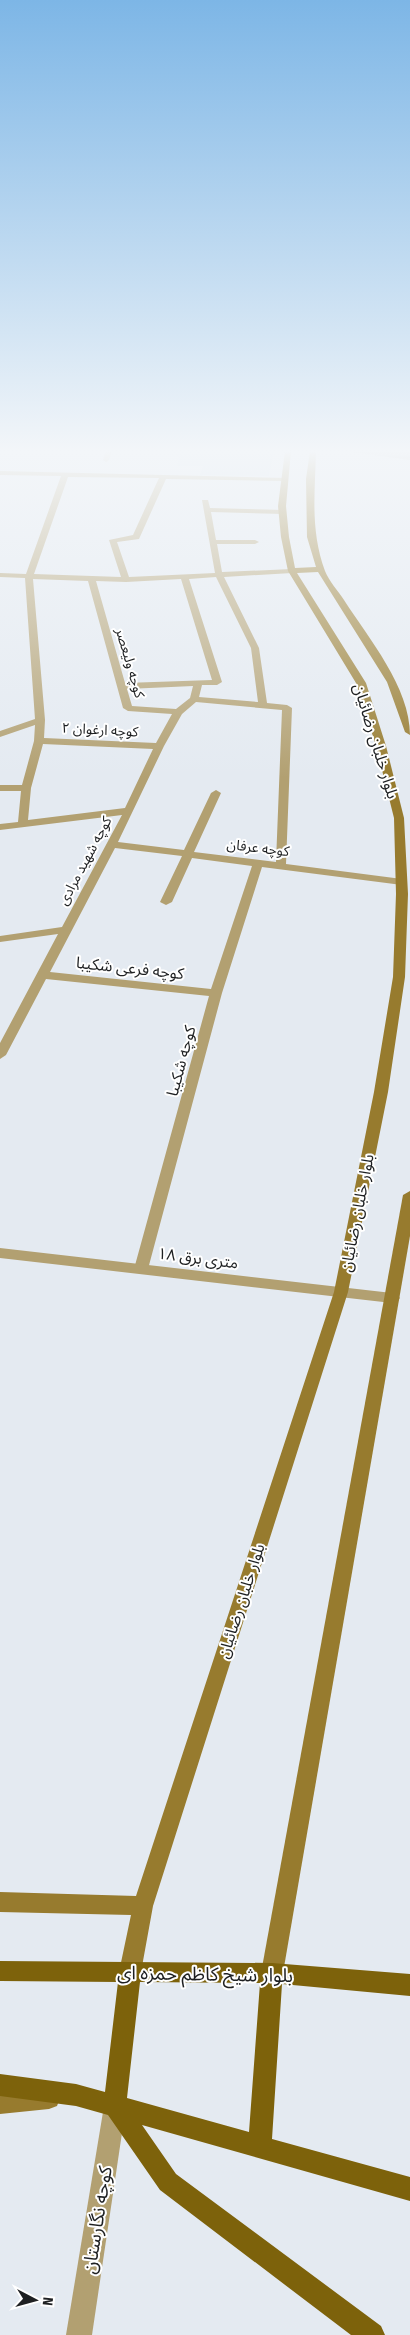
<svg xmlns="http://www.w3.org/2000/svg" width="410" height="2335" viewBox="0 0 410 2335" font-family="'Fira Sans Condensed','Noto Sans Arabic',sans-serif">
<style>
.built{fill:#d2deeb}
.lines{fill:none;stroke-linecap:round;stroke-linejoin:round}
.minor{fill:#b2a071;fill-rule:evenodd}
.tertiary{fill:#b2a071;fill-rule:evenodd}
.secondary{fill:#977b2e;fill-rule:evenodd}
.primary{fill:#7d620b;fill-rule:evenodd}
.wall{fill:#a79f9d}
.labels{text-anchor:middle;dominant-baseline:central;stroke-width:4;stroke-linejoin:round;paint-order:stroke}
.far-street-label{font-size:14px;fill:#1e2022;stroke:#fff}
.street-label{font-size:16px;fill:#1e2022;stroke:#fff}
.near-street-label{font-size:19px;fill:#1e2022;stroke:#fff}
</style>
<rect width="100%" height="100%" fill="#e4eaf1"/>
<!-- built -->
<polygon class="built" points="170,451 274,451 269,476 200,475 203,466 177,466 180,456 168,455"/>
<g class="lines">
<!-- minor -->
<g class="minor">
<polygon points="106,451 112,451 109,460 106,462 103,460"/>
<path d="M0,471L287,478V480L285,481L166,479L139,539L117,542L129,577L215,573L202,500H208L210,508L286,510V514H283L211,512L216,540H255L259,542L255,544H217L222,572L292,569L296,571L292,573L224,577L259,648L267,703L287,705L292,708L286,864L402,879L407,882L402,885L262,867L222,993L148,1269L146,1272H136L134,1269L209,996L46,979L6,1055L0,1059V1043L58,934L0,942V936L62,927L122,815L0,830V824L18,822L21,791H0V785H22L34,741L35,725L0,737V731L35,719L25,578L0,577V573L26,574L61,476L0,475ZM68,477L159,478L133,535L109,540L121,577L34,574ZM216,577L251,648L258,702L199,697L202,685H217L222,682L189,579ZM33,579L88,581L123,708L128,711L172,714L156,743L44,738L45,720ZM181,579L212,680L125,683L96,581L126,582ZM193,686L190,698L176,709L132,706L127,689ZM196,702L282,710L276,862L194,852L221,793L216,790L211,793L184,850L118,842L164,746L182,714ZM43,744L153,749L125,808L28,820L31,788ZM115,848L182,856L160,902L166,905L172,902L192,858L252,866L211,989L50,972Z"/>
<polygon points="115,2095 123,2098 126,2106 92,2335 66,2335 104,2106 107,2098"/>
</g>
<!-- tertiary -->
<polygon class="tertiary" points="0,1248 392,1293 397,1294 400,1298 397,1302 392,1303 0,1258"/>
<!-- secondary -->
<g class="secondary">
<path d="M285,451H291L286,506L289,537L295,568L316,567L307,537L306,479L310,451H316C315,493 310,530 325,571C329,581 338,591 344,600C369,639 410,687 410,735L405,732L387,682L318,572L297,573L366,683L386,746L404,818L408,894L405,977L388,1092L348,1292L153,1906L141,1972L138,1979L130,1982L122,1979L119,1972L131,1915L0,1912V1892L136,1896L334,1292L374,1092L393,977L396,894L394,818L376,746L356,683L288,571L281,537L278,506Z"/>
<polygon points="410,1191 410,1236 283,1973 280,1980 272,1983 264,1980 261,1973 403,1195"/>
<polygon points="49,2087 57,2090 60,2098 57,2106 49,2109 0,2114 0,2092"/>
</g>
<!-- primary -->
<path class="primary" d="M0,1961L272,1963L410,1974V1996L282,1984L272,2139L410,2177V2201L142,2125L176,2174L381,2326L385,2335H351L160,2190L108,2115L76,2106L0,2096V2074L76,2084L105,2092L118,1982L0,1981ZM140,1982L260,1983L249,2132L127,2098Z"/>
</g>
<!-- wall -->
<polygon class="wall" points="344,451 410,451 410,460"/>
<!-- sky -->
<linearGradient id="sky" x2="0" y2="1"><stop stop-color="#7db6e6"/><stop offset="0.58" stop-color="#f3f6f9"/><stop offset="1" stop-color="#f3f6f9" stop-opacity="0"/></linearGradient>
<rect width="410" height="778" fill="url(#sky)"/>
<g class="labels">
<!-- far-street labels -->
<g class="far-street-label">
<text transform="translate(130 663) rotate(74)">کوچه ولیعصر</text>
<text transform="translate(100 730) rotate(3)">کوچه ارغوان ۲</text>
<text transform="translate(258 848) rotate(7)">کوچه عرفان</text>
<text transform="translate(85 861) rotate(-62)">کوچه شهید مرادی</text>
</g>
<!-- street labels -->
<g class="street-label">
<text transform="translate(376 741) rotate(73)">بلوار خلبان رضائیان</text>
<text transform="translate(130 968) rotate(6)">کوچه فرعی شکیبا</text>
<text transform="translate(181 1061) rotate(-75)">کوچه شکیبا</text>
<text transform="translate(357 1213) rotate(-79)">بلوار خلبان رضائیان</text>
<text transform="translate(198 1258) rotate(7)">۱۸ متری برق</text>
<text transform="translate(241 1601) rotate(-72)">بلوار خلبان رضائیان</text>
</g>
<!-- near-street labels -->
<g class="near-street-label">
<text transform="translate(205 1974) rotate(1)">بلوار شیخ کاظم حمزه ای</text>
<text transform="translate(97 2220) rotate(-81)">کوچه نگارستان</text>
</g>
</g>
<!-- north arrow -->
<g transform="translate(35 2300) rotate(96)" stroke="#ffffff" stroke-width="4" paint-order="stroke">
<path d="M0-4L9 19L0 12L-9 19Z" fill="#1e2022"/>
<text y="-8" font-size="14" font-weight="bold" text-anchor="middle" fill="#1e2022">N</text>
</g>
</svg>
